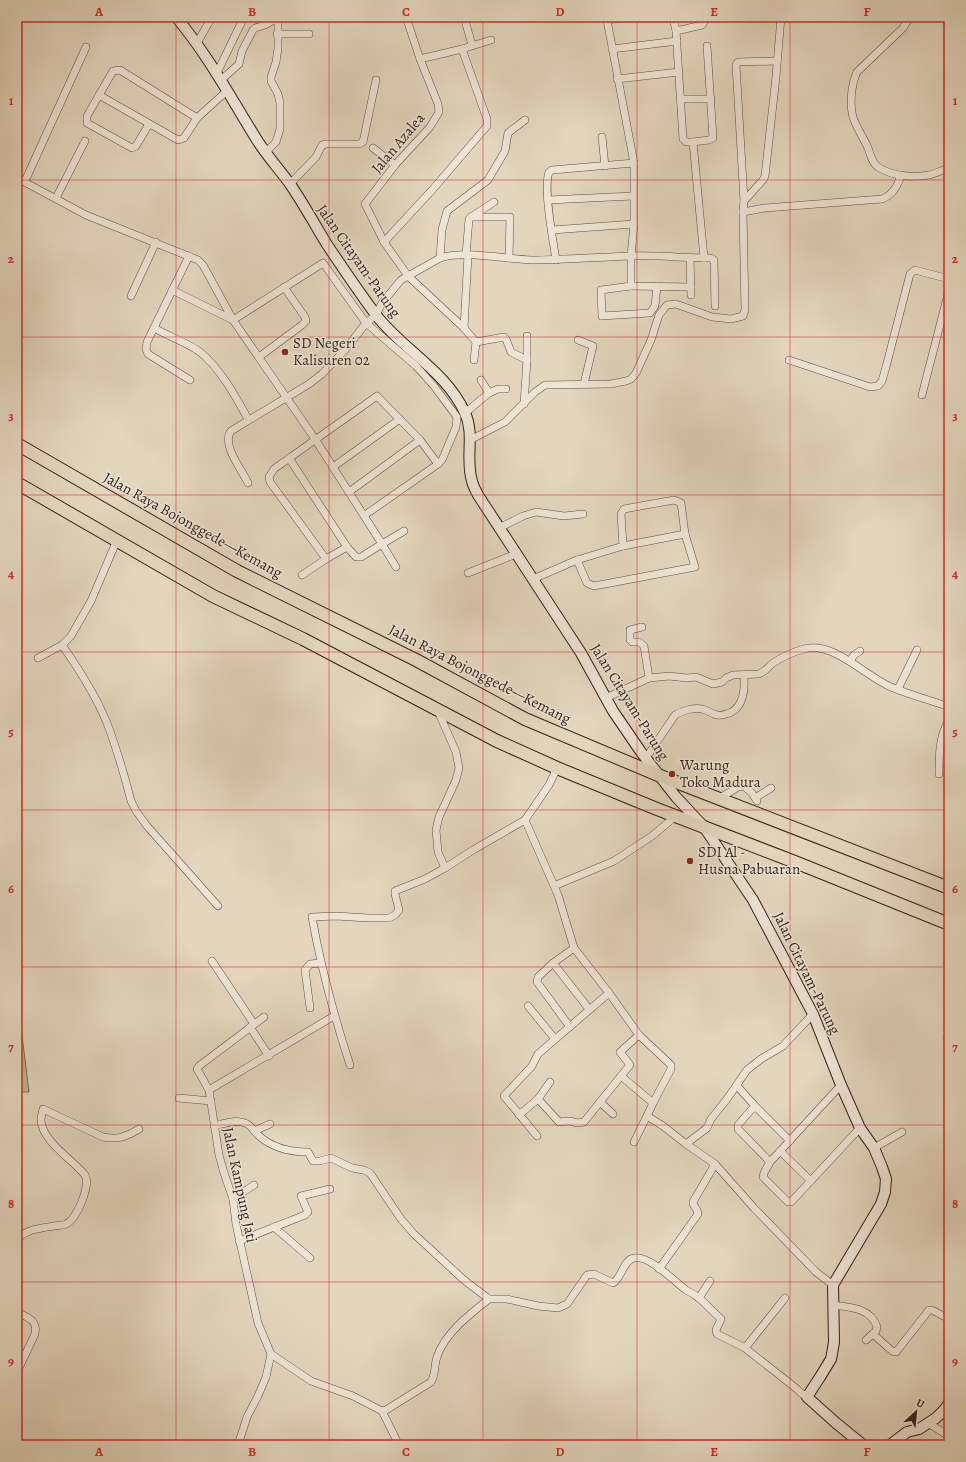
<svg xmlns="http://www.w3.org/2000/svg" width="966" height="1462" viewBox="0 0 966 1462" font-family="Alegreya,serif">
<style>
.green{fill:#b9bc8d;stroke:#756e52}
.lines{fill:none;stroke-linecap:round;stroke-linejoin:round}
.stream{stroke:#6d7b75;stroke-width:2}
.street-casing{stroke:#5e4d40;stroke-width:8}
.secondary-casing{stroke:#311f17;stroke-width:12}
.highway-casing{stroke:#311f17;stroke-width:14}
.street{stroke:#ede4d4;stroke-width:7}
.secondary{stroke:#ede4d4;stroke-width:10}
.highway{stroke:#e3d6bd;stroke-width:12}
.grid{fill:none;stroke:#d62828;stroke-width:1;stroke-opacity:0.55}
.poi-dot{fill:#8f2418;stroke:#ede4d4;stroke-width:1.5}
.labels{text-anchor:middle;dominant-baseline:central;stroke-width:3;stroke-linejoin:round;paint-order:stroke}
.street-label{font-size:15px;fill:#311f17;stroke:#ede4d4}
.poi-label{font-size:15px;fill:#311f17;stroke:#ede4d4;text-anchor:start}
.neatline{fill:none;stroke:#d62828;stroke-width:1.5}
.grid-label{font-size:13px;text-anchor:middle;font-weight:bold;fill:#d62828}
</style>
<rect width="100%" height="100%" fill="#e3d6bd"/>
<filter id="stains"><feTurbulence type="fractalNoise" baseFrequency=".005" numOctaves="4"/><feColorMatrix values="0 0 0 0 .2 0 0 0 0 .09 0 0 0 0 .02 0 0 0 .5 -.17"/></filter>
<radialGradient id="worn" r=".72"><stop offset=".6" stop-color="#630" stop-opacity="0"/><stop offset="1" stop-color="#630" stop-opacity=".3"/></radialGradient>
<!-- green -->
<polygon class="green" points="17,995 29,1092 17,1092"/>
<g class="lines">
<!-- stream -->
<polyline class="stream" points="941,1420 949,1415"/>
<defs>
<g id="street">
<polyline points="406,17 420,59 438,104 439,112 430,127 395,165 365,204 384,242 408,276 464,328 476,342 474,360"/>
<polyline points="604,17 607,20 634,163 634,224 631,256 631,286 691,287"/>
<polyline points="673,17 676,31 683,139 686,142 693,142 704,258"/>
<path d="M910,17L903,28L857,72C851,85 849,107 854,120C858,130 864,139 868,148C871,155 871,162 878,167C892,176 912,178 929,175C935,174 942,170 949,168"/>
<polyline points="607,20 629,17"/>
<polyline points="466,24 472,45"/>
<polyline points="676,31 702,25 704,22 703,17"/>
<polyline points="277,34 309,34"/>
<polyline points="197,43 212,17"/>
<polyline points="612,49 677,41"/>
<polyline points="420,59 462,49 491,40"/>
<polyline points="217,73 244,17"/>
<polyline points="617,79 679,72"/>
<polyline points="221,80 239,64 242,51 253,30 255,28 265,25 278,18"/>
<polyline points="99,95 178,140 184,138 197,118"/>
<polyline points="681,99 711,99"/>
<polyline points="149,124 136,146 132,148 87,123 87,116 113,71 120,70 197,118 228,90"/>
<polyline points="602,137 605,166"/>
<polyline points="693,142 709,140 713,138 707,46"/>
<polyline points="373,148 395,165"/>
<polyline points="265,153 276,142 280,129 280,103 278,94 271,81 271,77 276,62 278,48 278,17"/>
<polyline points="17,178 86,215 198,260 203,265 233,320"/>
<polyline points="25,181 86,47"/>
<polyline points="290,184 316,157 322,145 326,144 359,144 363,142 376,80"/>
<polyline points="56,198 85,141"/>
<polyline points="548,200 633,196"/>
<polyline points="744,201 763,180 765,176 776,77 781,17"/>
<polyline points="494,202 471,217 510,217 509,258"/>
<polyline points="743,212 744,201 736,65 738,62 777,61"/>
<polyline points="552,230 634,224"/>
<polyline points="384,242 433,189 487,126 487,119 462,49"/>
<polyline points="466,255 469,219 471,217"/>
<polyline points="189,256 147,342 146,349 148,354 190,380"/>
<polyline points="440,258 442,230 447,211 488,180 505,151 508,133 525,120"/>
<polyline points="690,258 691,295"/>
<path d="M556,260C553,240 543,189 549,172L552,170L634,163"/>
<polyline points="631,286 601,290 602,316 650,313 655,306 657,286"/>
<polyline points="172,290 233,320"/>
<polyline points="131,296 156,242"/>
<path d="M154,328C166,335 190,344 200,352C220,368 236,397 248,419"/>
<polyline points="464,328 468,255"/>
<polyline points="527,336 527,360"/>
<polyline points="578,340 593,346 584,384"/>
<polyline points="476,342 504,337 506,339 511,352 527,360 524,404"/>
<polyline points="259,357 302,325 306,321 305,317 284,287"/>
<polyline points="789,360 870,387 878,386 882,381 886,367 910,274 915,270 949,279"/>
<polyline points="489,393 498,389 506,389"/>
<polyline points="922,395 949,290"/>
<polyline points="465,413 489,393 481,380"/>
<path d="M470,440L505,422L535,392L545,385L611,384L626,381L631,379L636,373L651,340L659,315L667,305L676,304L712,317L731,319L743,316L745,310L743,212L765,208L882,199C893,195 898,186 901,175"/>
<polyline points="289,458 347,547 356,557 361,557 382,544 315,439 233,320 323,263 366,323 416,366 434,386 457,417 456,427 442,460 438,464"/>
<polyline points="333,467 400,419"/>
<path d="M248,483C242,470 221,444 231,431L309,384L322,374L345,350L366,323L376,315L382,303L401,280L440,258C461,250 506,259 531,260C564,260 598,257 631,256C658,255 684,258 711,258L714,260L715,306"/>
<polyline points="349,492 420,440"/>
<polyline points="499,528 523,516 536,512 564,516 583,514"/>
<polyline points="347,547 326,559 270,482 269,477 274,469 377,396 420,440 438,464 365,515"/>
<polyline points="577,560 587,583 594,586 695,567 685,534 681,503 674,500 624,509 621,514 623,546"/>
<polyline points="396,567 382,544 404,531"/>
<polyline points="468,573 516,554"/>
<polyline points="302,575 326,559"/>
<polyline points="533,579 577,560 623,546 685,534"/>
<polyline points="642,627 630,630 630,640 632,642 639,642 644,646 649,678"/>
<path d="M62,645C81,672 99,700 110,731C118,754 125,777 131,801L136,811L147,826L218,906"/>
<polyline points="38,658 62,645 71,636 91,601 117,540"/>
<polyline points="850,661 854,655 860,651"/>
<polyline points="898,689 917,650"/>
<path d="M606,698L649,678L669,676L687,678L696,677L713,684L722,682L726,678L733,675L759,674C765,672 768,667 773,663C782,657 793,652 804,649C834,641 865,676 891,687C910,695 930,700 949,707"/>
<polyline points="438,711 456,752 459,768 456,780 439,817 436,830 438,852 445,868"/>
<path d="M646,758L675,715C682,711 694,707 702,709C707,710 712,714 717,715C720,716 723,715 726,714C744,710 745,690 744,675"/>
<path d="M939,774C939,756 939,736 949,720"/>
<polyline points="755,798 771,788"/>
<polyline points="718,799 738,787 744,786 752,793 757,801"/>
<polyline points="525,820 558,895 574,948"/>
<polyline points="554,886 614,861 652,836 676,816"/>
<polyline points="212,961 254,1024"/>
<polyline points="553,963 589,1009"/>
<polyline points="528,1006 555,1039"/>
<polyline points="310,1008 305,970 310,964 321,963"/>
<polyline points="250,1027 269,1056"/>
<polyline points="570,1027 537,982 538,977 553,963 574,948 609,993"/>
<polyline points="947,1037 949,1039"/>
<path d="M350,1065C334,1016 321,968 312,917L336,916L368,918H389L395,915L399,910L395,894V891L425,879L445,868L473,850L525,820L549,785L557,768"/>
<polyline points="621,1076 630,1065 620,1052 639,1035"/>
<polyline points="841,1085 770,1162 764,1173 763,1177 788,1202 791,1202 860,1128"/>
<polyline points="738,1087 756,1107"/>
<polyline points="209,1090 334,1016"/>
<polyline points="179,1098 211,1101"/>
<polyline points="538,1099 559,1122 569,1121 578,1123 584,1122 600,1102"/>
<polyline points="613,1114 600,1102 621,1076 653,1103 647,1116 663,1126 686,1144 715,1164 754,1208 816,1272 833,1285"/>
<polyline points="519,1115 538,1099 550,1082"/>
<path d="M214,1126C223,1124 235,1119 245,1123C251,1125 254,1131 258,1135C272,1148 290,1152 308,1152L313,1161H320L331,1158L352,1168L364,1170L370,1173L401,1219L414,1234L464,1280L489,1299C471,1313 444,1334 437,1357C434,1365 436,1374 431,1382L386,1410L382,1411L353,1396L311,1381L271,1354"/>
<polyline points="254,1131 270,1124"/>
<polyline points="537,1136 504,1096 532,1066 538,1054 609,993 639,1035 671,1065 671,1069 653,1103"/>
<polyline points="634,1142 647,1116"/>
<polyline points="686,1144 707,1128 711,1119 727,1099 747,1070 761,1059 783,1046 813,1014"/>
<polyline points="874,1148 902,1132"/>
<polyline points="780,1151 811,1181"/>
<polyline points="770,1162 738,1129 738,1125 751,1110 754,1108 757,1108 790,1141"/>
<polyline points="233,1199 254,1185"/>
<polyline points="274,1227 310,1258"/>
<path d="M17,1239C28,1229 40,1228 54,1226C58,1225 63,1226 66,1224C77,1219 91,1185 85,1175C73,1160 43,1142 41,1121C41,1117 42,1113 43,1109L103,1137C117,1140 126,1137 139,1129"/>
<polyline points="239,1241 305,1215 308,1212 301,1196 330,1189"/>
<polyline points="659,1269 698,1214 697,1210 693,1204 693,1202 715,1164"/>
<polyline points="699,1298 710,1281"/>
<path d="M489,1299H507L538,1306L558,1308L567,1304L587,1275L594,1274L613,1283C622,1278 623,1260 634,1258C648,1254 675,1282 686,1290C690,1292 695,1295 699,1298C706,1304 712,1311 719,1317L721,1319L716,1330L717,1334L745,1348L797,1389L801,1393L807,1397"/>
<path d="M833,1305C850,1307 871,1308 877,1327L876,1331L866,1340"/>
<path d="M17,1312C28,1318 38,1320 35,1334L17,1372"/>
<polyline points="873,1334 892,1351 896,1352 929,1310 932,1310 949,1319"/>
<polyline points="745,1348 785,1298"/>
<polyline points="382,1411 399,1445"/>
<polyline points="928,1423 949,1436"/>
<polyline points="238,1445 247,1417 258,1396 266,1377 271,1354 258,1323 236,1224 233,1199 224,1173 219,1155 209,1090 197,1069 199,1066 264,1017"/>
</g>
<g id="secondary">
<path d="M176,17C208,55 231,98 257,140C267,156 279,169 290,184C303,203 314,223 326,243C342,267 359,292 376,315C403,350 446,371 465,413C475,434 465,459 472,481C473,486 476,491 478,495L581,653L613,711L641,752L676,797L704,827L753,900L813,1014L841,1085L860,1128L874,1148L882,1167L886,1179L885,1192L881,1204L833,1285L834,1342L832,1354L831,1359L820,1377L807,1397L836,1423L863,1445"/>
<polyline points="890,1445 907,1432 919,1429 936,1418 945,1409 949,1403"/>
</g>
<g id="highway">
<polyline points="17,444 237,571 416,660 525,719 658,775 949,888"/>
<polyline points="17,483 213,596 303,639 497,741 557,768 657,809 795,862 949,924"/>
</g>
</defs>
<!-- street casing -->
<use href="#street" class="street-casing"/>
<!-- secondary casing -->
<use href="#secondary" class="secondary-casing"/>
<!-- highway casing -->
<use href="#highway" class="highway-casing"/>
<!-- street -->
<use href="#street" class="street"/>
<!-- secondary -->
<use href="#secondary" class="secondary"/>
<!-- highway -->
<use href="#highway" class="highway"/>
</g>
<!-- grid -->
<path class="grid" d="M176,17V1445M329,17V1445M483,17V1445M637,17V1445M790,17V1445M17,180H949M17,337H949M17,495H949M17,652H949M17,810H949M17,967H949M17,1125H949M17,1282H949"/>
<!-- markers -->
<g class="poi-dot">
<circle cx="285" cy="352" r="4"/>
<circle cx="672" cy="774" r="4"/>
<circle cx="690" cy="861" r="4"/>
</g>
<g class="labels">
<!-- street labels -->
<g class="street-label">
<text transform="translate(398 143) rotate(-50)">Jalan Azalea</text>
<text transform="translate(359 261) rotate(55)">Jalan Citayam-Parung</text>
<text transform="translate(193 525) rotate(29)">Jalan Raya Bojonggede—Kemang</text>
<text transform="translate(480 674) rotate(27)">Jalan Raya Bojonggede—Kemang</text>
<text transform="translate(630 702) rotate(58)">Jalan Citayam-Parung</text>
<text transform="translate(807 973) rotate(64)">Jalan Citayam-Parung</text>
<text transform="translate(240 1185) rotate(78)">Jalan Kampung Jati</text>
</g>
<!-- poi labels -->
<g class="poi-label">
<text x="293" y="343">SD Negeri<tspan x="293" dy="17">Kalisuren 02</tspan></text>
<text x="680" y="765">Warung<tspan x="680" dy="17">Toko Madura</tspan></text>
<text x="698" y="852">SDI Al -<tspan x="698" dy="17">Husna Pabuaran</tspan></text>
</g>
</g>
<!-- margin -->
<rect width="966" height="1462" fill="none" stroke="#e3d6bd" stroke-width="44"/>
<!-- north arrow -->
<g transform="translate(916 1412) rotate(27)" stroke="#ede4d4" stroke-width="3" paint-order="stroke">
<path d="M0-3L7 15L0 10L-7 15Z" fill="#311f17"/>
<text y="-6" font-size="11" font-weight="bold" text-anchor="middle" fill="#311f17">U</text>
</g>
<rect x="22" y="22" width="922" height="1418" class="neatline"/>
<g class="grid-label">
<text x="99" y="16">A</text>
<text x="252" y="16">B</text>
<text x="406" y="16">C</text>
<text x="560" y="16">D</text>
<text x="714" y="16">E</text>
<text x="867" y="16">F</text>
<text x="11" y="105">1</text>
<text x="955" y="105">1</text>
<text x="11" y="263">2</text>
<text x="955" y="263">2</text>
<text x="11" y="420">3</text>
<text x="955" y="420">3</text>
<text x="11" y="578">4</text>
<text x="955" y="578">4</text>
<text x="11" y="736">5</text>
<text x="955" y="736">5</text>
<text x="11" y="893">6</text>
<text x="955" y="893">6</text>
<text x="11" y="1051">7</text>
<text x="955" y="1051">7</text>
<text x="11" y="1208">8</text>
<text x="955" y="1208">8</text>
<text x="11" y="1366">9</text>
<text x="955" y="1366">9</text>
<text x="99" y="1456">A</text>
<text x="252" y="1456">B</text>
<text x="406" y="1456">C</text>
<text x="560" y="1456">D</text>
<text x="714" y="1456">E</text>
<text x="867" y="1456">F</text>
</g>
<rect width="100%" height="100%" filter="url(#stains)"/>
<rect width="100%" height="100%" fill="url(#worn)"/>
</svg>
